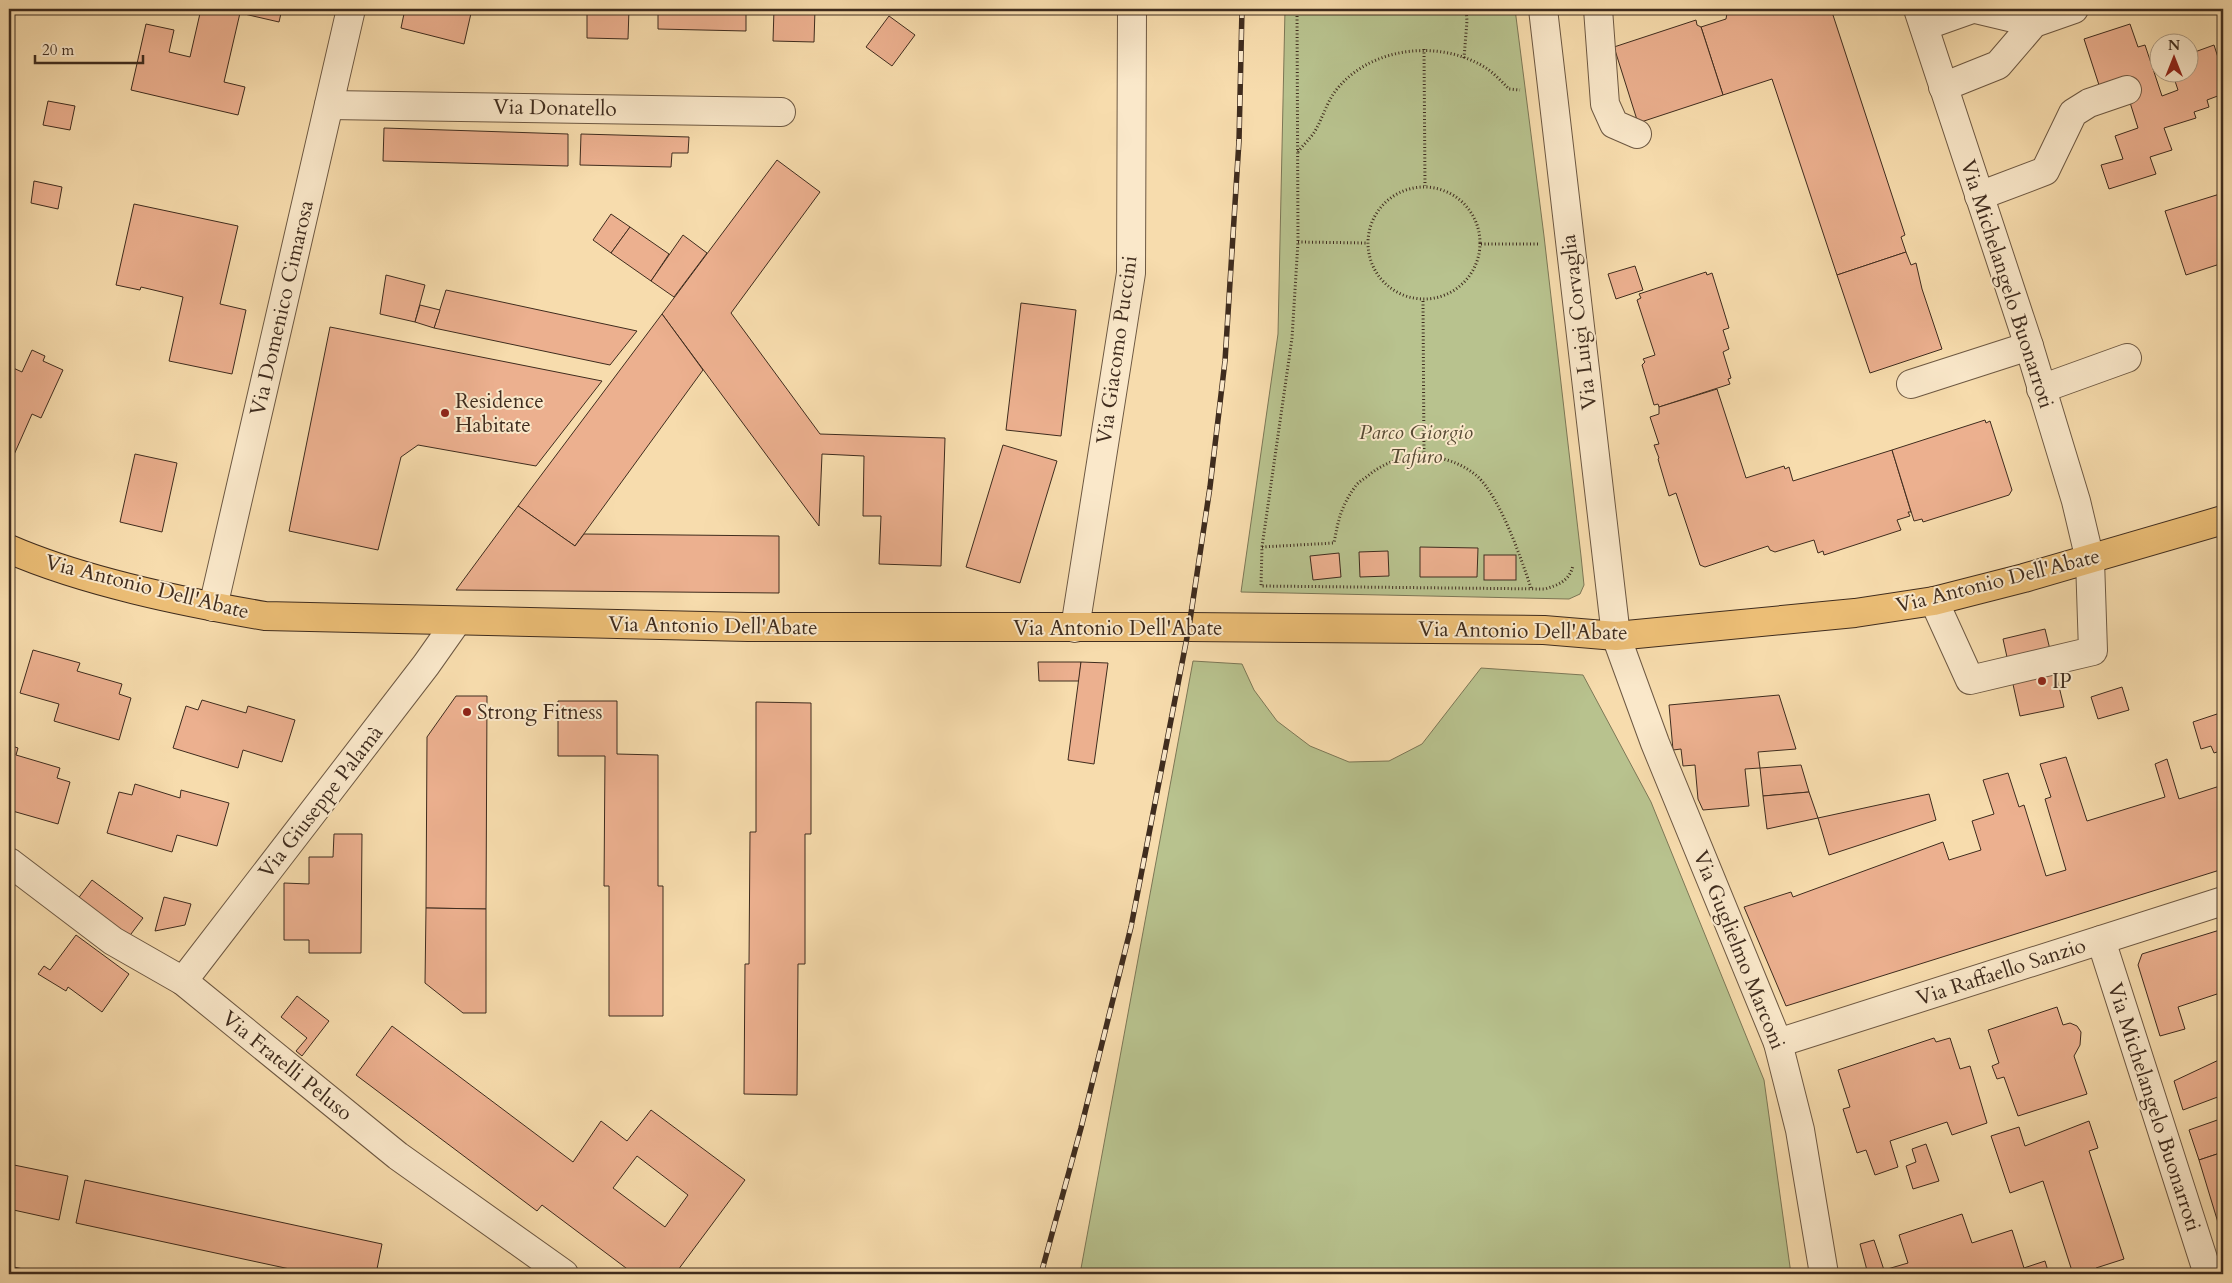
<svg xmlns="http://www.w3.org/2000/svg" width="2232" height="1283" viewBox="0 0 2232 1283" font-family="Cardo,serif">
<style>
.green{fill:#b8c28e;stroke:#7c7756}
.building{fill:#ecb08f;stroke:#3f2c1e;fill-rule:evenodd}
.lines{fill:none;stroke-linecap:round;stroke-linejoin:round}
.minor-casing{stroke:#6d5842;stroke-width:30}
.major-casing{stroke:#3f2c1e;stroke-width:30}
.path{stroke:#3f2c1e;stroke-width:3;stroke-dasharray:1 2.5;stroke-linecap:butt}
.minor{stroke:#fae8ca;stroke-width:28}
.major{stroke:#ecbe76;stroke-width:28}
.rail-casing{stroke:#3f2c1e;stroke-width:5.5}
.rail{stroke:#fae8ca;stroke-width:4;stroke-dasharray:11;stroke-linecap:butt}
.poi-dot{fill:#8f2418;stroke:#fae8ca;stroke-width:2}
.labels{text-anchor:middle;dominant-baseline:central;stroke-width:4;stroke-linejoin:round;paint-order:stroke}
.street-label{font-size:21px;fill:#3f2c1e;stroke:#fae8ca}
.poi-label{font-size:21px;fill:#3f2c1e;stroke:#fae8ca;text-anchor:start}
.park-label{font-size:21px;font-style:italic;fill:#574a34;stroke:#fae8ca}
</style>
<rect width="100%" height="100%" fill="#f7dcad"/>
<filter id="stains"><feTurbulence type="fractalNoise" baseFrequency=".004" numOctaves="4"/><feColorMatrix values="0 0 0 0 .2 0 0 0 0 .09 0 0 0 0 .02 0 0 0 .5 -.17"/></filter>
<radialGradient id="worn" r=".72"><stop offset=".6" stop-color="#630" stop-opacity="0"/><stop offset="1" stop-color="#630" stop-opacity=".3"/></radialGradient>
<!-- green -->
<g class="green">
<polygon points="1285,9 1515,9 1544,236 1581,556 1584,585 1580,594 1569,599 1241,592 1278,334"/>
<polygon points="1193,661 1242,664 1254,690 1277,721 1310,746 1349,762 1389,761 1422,744 1481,668 1583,675 1651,802 1764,1080 1791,1274 1080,1274"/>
</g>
<!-- building -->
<g class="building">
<polygon points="201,9 282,9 279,22 240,13 224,82 245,87 238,115 131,90 146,24 174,30 169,52 190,57"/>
<polygon points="405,9 472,9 464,44 401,28"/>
<polygon points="587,9 629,9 628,39 587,38"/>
<polygon points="658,9 746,9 746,31 658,29"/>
<polygon points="774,9 815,9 814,42 773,41"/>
<polygon points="1739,9 1753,9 1754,11 1768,9 1769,12 1778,9 1831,9 1905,235 1901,237 1906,252 1837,275 1772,79 1723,95 1701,27 1726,19 1727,13"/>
<polygon points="889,16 915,35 892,66 866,47"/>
<polygon points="1696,20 1697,25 1701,27 1723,95 1638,123 1614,47"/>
<polygon points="2130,24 2138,47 2145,45 2162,96 2178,90 2172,72 2190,72 2190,46 2192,53 2214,45 2223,73 2223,94 2207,100 2209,107 2194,112 2196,118 2164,128 2172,150 2150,157 2156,174 2109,189 2101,165 2123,159 2115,136 2138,128 2122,77 2099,85 2084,39"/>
<polygon points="48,101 75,106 70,130 43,125"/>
<polygon points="384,128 568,134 568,166 383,161"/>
<polygon points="581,134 689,137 688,153 672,153 671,167 580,165"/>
<polygon points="777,160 820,192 731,313 820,434 945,438 941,566 879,564 881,516 863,516 864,456 822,454 819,526 662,314"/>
<polygon points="34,181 62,187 58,209 31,203"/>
<polygon points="2223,193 2223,263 2186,275 2165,211"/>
<polygon points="134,204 238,226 220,304 246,310 232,374 169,361 183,297 141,287 140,290 116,285"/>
<polygon points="611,214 630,227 611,253 593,240"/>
<polygon points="630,227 669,254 651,281 611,253"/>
<polygon points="683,235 707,253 674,297 651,281"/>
<polygon points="1906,252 1911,265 1916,263 1922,289 1942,349 1870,373 1837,275"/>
<polygon points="1635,266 1643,290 1616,299 1608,274"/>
<polygon points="1706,272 1707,275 1712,273 1729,328 1723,330 1729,349 1723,352 1731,378 1728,379 1730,384 1659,407 1658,404 1654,405 1642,365 1645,362 1643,359 1655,355 1637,300 1641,298 1639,294"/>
<polygon points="386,275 425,285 415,322 380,314"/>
<polygon points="446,290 637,331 610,365 434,328"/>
<polygon points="1021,303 1076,310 1061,436 1006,430"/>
<polygon points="420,305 440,310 434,328 415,322"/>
<polygon points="662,314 703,370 575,546 518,506"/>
<polygon points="330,327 602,381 536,466 418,445 401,457 378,550 289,531"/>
<polygon points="32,350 45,356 43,361 63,370 41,418 32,414 9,466 9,366 22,372"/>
<polygon points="1717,389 1746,478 1784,466 1785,469 1789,467 1793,481 1892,450 1911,512 1908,512 1910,516 1897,520 1901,530 1824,555 1823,551 1818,553 1814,540 1775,552 1770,550 1768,546 1705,567 1700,565 1676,493 1669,496 1658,459 1659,458 1654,445 1659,444 1650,417 1659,414 1659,407"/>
<polygon points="1985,420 1986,423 1990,421 2012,490 2009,495 1923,522 1922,519 1914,521 1892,450"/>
<polygon points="1003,445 1057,461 1020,583 966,567"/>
<polygon points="135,454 177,463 162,532 120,522"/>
<polygon points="518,506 575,546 584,534 779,536 779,593 456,590"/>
<polygon points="1420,547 1478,548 1477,577 1420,577"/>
<polygon points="1388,551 1389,576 1360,577 1359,552"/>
<polygon points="1339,553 1341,577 1313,580 1310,556"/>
<rect x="1484" y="555" width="32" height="25"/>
<polygon points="2045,629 2064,707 2020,716 2003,639"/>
<polygon points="33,650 80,663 77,671 122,684 119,694 131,698 119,740 54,721 59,704 20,693"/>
<polygon points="1038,662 1081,662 1079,681 1039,681"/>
<polygon points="1081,662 1108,663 1094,764 1068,760"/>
<polygon points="2122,687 2129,710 2098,719 2091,697"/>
<polygon points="1779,695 1796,749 1758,752 1760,768 1745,769 1749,806 1703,810 1698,799 1695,765 1683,766 1681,749 1673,750 1669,705"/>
<polygon points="456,696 487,696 486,909 426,908 427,737"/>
<polygon points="202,700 246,713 248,706 295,720 282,762 243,750 238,768 173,748 186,706 198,710"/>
<polygon points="558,701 617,701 617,754 658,755 658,886 663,886 663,1016 609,1016 609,886 604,886 605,756 558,756"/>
<polygon points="756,702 811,703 811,834 805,834 805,964 798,964 797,1095 744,1094 745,964 749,964 750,832 756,832"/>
<polygon points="2223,712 2223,750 2214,753 2211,746 2201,749 2193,722"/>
<polygon points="9,745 18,748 16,755 60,768 57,778 70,782 58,824 9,810"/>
<polygon points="2066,757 2087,821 2165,797 2155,764 2167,759 2179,799 2223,785 2223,869 1786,1006 1744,907 1791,892 1793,897 1943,842 1949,860 1981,850 1972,821 1994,814 1983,780 2008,773 2019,807 2024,805 2046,876 2066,870 2045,799 2051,797 2040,764"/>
<polygon points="1801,765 1809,792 1763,796 1760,768"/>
<polygon points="135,784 180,798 181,790 229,803 217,846 177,835 172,852 107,833 119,792 132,795"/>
<polygon points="1809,792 1818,818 1767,829 1763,796"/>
<polygon points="1929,794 1936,820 1829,855 1818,818"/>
<polygon points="334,834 362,834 361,953 309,953 309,940 284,940 284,883 309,884 309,857 333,857"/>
<polygon points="92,880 143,918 128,938 77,900"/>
<polygon points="164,897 191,904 185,925 155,931"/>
<polygon points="426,908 486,909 486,1013 463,1013 425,983"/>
<polygon points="2223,929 2223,992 2178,1007 2185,1029 2160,1036 2138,965 2142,954"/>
<polygon points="76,935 129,974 102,1012 68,987 66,991 38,974 44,966 50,970"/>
<polygon points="297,996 329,1021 302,1056 296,1051 307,1038 281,1017"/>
<polygon points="2057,1007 2063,1025 2070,1023 2077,1026 2081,1032 2080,1045 2074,1056 2087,1094 2018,1116 2004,1077 1997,1079 1992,1066 1999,1063 1988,1030"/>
<path d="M392,1026L573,1162L601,1121L627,1141L651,1110L745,1180L675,1274H644L640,1271L638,1274H634L542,1205L537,1211L356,1075ZM637,1156L688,1195L665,1227L613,1188Z"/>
<polygon points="1934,1038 1936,1042 1950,1038 1960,1069 1970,1066 1987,1123 1952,1135 1947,1122 1890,1141 1898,1167 1875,1175 1866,1150 1857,1153 1843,1109 1850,1107 1838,1070"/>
<polygon points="2223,1058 2223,1095 2183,1110 2174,1081"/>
<polygon points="2223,1118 2223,1152 2199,1160 2189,1130"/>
<polygon points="2089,1121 2098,1148 2089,1151 2124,1259 2096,1268 2098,1274 2073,1274 2043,1181 2010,1193 1991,1136 2019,1127 2025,1146"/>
<polygon points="1926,1144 1939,1181 1913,1189 1906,1166 1916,1162 1912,1149"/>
<polygon points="2223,1152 2223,1239 2199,1160"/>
<polygon points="9,1164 68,1176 59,1220 9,1209"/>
<polygon points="85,1180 382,1244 376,1274 313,1274 76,1223"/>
<polygon points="1962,1214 1972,1243 2012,1230 2024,1268 2045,1261 2049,1274 1868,1274 1860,1244 1874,1240 1884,1270 1908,1263 1899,1235"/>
<polygon points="9,1266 47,1274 9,1274"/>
</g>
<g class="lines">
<defs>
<g id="minor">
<polyline points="1543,9 1616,636 1655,743 1778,1043 1800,1130 1824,1274"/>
<polyline points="1598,9 1605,104 1614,124 1637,134"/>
<polyline points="1918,9 2029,346 2076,501 2090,560 2093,651 1970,680 1934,601"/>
<polyline points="1975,9 2034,23"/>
<polyline points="1924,26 1972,9"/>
<polyline points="1943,87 1998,65 2034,23 2074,9"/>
<polyline points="329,105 781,112"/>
<polyline points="1979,196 2045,171 2073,113 2089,103 2127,90"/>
<polyline points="1911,384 2029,346"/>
<polyline points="2041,389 2127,358"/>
<polyline points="213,607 351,9"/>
<polyline points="1075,628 1131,273 1132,9"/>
<polyline points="9,862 113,941 183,981 398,1156 564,1274"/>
<polyline points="2101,940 2208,1274"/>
<polyline points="183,981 426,665 457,621"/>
<polyline points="1778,1043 2223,901"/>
</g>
<path id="major" d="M9,549C85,582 183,602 265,616L748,627H1189L1544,630L1616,636L1855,613L1934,601L2024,578L2223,520"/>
</defs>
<!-- minor casing -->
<use href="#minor" class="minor-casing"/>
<!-- major casing -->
<use href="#major" class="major-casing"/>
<!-- path -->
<g class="path">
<path d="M1297,9L1298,242L1292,338L1262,547L1261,586L1545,589C1558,585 1570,581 1573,565"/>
<polyline points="1424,49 1425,186"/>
<polyline points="1464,58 1467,21 1466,9"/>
<path d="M1298,152C1303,145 1310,139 1315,131C1322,119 1326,105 1334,93C1367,47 1439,38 1486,68C1494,73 1502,82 1509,89L1520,90"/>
<circle cx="1424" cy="243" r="56"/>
<polyline points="1298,242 1367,243"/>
<polyline points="1481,244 1538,244"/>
<polyline points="1423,301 1424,455"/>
<path d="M1262,547L1334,543C1338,521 1341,506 1355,487C1358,482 1364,479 1369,475C1399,450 1446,450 1477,476C1500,497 1521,558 1531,588"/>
</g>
<!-- minor -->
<use href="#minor" class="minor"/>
<!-- major -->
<use href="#major" class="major"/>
<defs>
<polyline id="rail" points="1041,1274 1081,1128 1131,927 1189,627 1210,487 1225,361 1239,141 1242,9"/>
</defs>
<!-- rail casing -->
<use href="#rail" class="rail-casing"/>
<!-- rail -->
<use href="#rail" class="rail"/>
</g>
<!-- markers -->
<g class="poi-dot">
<circle cx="445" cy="413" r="5"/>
<circle cx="2042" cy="681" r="5"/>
<circle cx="467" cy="712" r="5"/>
</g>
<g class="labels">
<!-- street labels -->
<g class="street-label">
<text transform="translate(555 108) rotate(1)">Via Donatello</text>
<text transform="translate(2007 284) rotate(72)">Via Michelangelo Buonarroti</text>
<text transform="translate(282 308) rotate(-77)">Via Domenico Cimarosa</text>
<text transform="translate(1579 322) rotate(-97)">Via Luigi Corvaglia</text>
<text transform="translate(1117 350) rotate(-82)">Via Giacomo Puccini</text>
<text transform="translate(1998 581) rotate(-14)">Via Antonio Dell'Abate</text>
<text transform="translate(147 587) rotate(14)">Via Antonio Dell'Abate</text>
<text transform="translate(713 626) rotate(1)">Via Antonio Dell'Abate</text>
<text x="1118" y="628">Via Antonio Dell'Abate</text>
<text transform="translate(1523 631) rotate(1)">Via Antonio Dell'Abate</text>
<text transform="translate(321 802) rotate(-52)">Via Giuseppe Palamà</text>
<text transform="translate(1739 950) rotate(68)">Via Guglielmo Marconi</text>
<text transform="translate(2001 972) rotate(-18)">Via Raffaello Sanzio</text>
<text transform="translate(287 1066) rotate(39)">Via Fratelli Peluso</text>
<text transform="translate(2154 1107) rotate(72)">Via Michelangelo Buonarroti</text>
</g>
<!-- poi labels -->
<g class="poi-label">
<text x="455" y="401">Residence<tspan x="455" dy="24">Habitate</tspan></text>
<text x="2052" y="681">IP</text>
<text x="477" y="712">Strong Fitness</text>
</g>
<!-- park labels -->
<g class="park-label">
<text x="1416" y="432">Parco Giorgio<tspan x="1416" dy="24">Tafuro</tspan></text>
</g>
</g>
<!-- margin -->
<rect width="2232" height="1283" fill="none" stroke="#f7dcad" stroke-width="30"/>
<rect x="10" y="10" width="2212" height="1263" fill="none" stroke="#3f2c1e" stroke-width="2.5"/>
<rect x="15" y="15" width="2202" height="1253" fill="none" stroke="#3f2c1e"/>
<!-- north arrow -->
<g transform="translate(2174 58)"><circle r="24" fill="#fae8ca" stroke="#af9d85"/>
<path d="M0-4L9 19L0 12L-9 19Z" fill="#8f2418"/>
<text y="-8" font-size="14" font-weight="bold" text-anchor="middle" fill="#3f2c1e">N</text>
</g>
<!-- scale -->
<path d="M35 55v8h108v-8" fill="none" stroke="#3f2c1e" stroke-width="2.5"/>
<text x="42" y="55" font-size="15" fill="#3f2c1e" stroke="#fae8ca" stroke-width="4" paint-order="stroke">20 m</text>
<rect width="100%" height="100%" filter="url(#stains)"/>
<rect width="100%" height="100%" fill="url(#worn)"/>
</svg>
